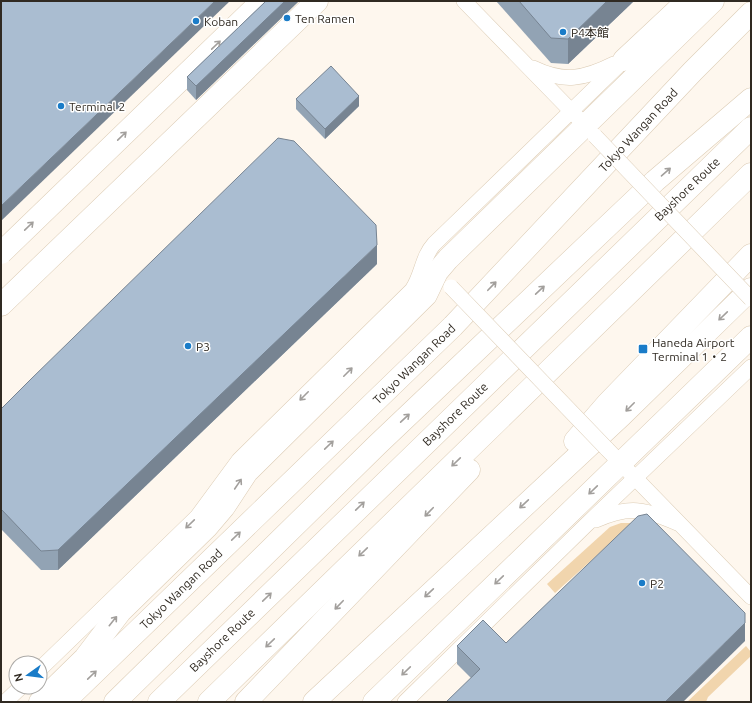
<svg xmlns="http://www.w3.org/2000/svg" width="752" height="703" viewBox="0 0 752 703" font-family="Ubuntu,'Noto Sans JP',sans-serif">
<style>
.green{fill:#f1d5ad}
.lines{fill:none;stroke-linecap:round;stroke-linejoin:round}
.street-casing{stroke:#dcccb5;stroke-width:16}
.secondary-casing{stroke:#dcccb5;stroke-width:23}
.highway-casing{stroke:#dcccb5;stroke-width:23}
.street{stroke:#fff;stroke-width:15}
.secondary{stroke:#fff;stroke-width:22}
.highway{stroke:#fff;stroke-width:22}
.street-bridge-casing{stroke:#dcccb5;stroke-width:16;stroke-linecap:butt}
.secondary-bridge-casing{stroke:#dcccb5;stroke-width:23;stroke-linecap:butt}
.street-bridge{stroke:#fff;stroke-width:15}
.secondary-bridge{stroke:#fff;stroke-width:22}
.wall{fill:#92a3b4}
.shaded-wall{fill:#778492}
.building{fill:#aabdd1;stroke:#778492}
.oneway{stroke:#a29f9c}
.poi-dot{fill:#1a7cc8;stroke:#fff;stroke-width:1.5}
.labels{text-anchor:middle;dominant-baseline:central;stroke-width:3;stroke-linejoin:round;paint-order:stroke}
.poi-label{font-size:12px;fill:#302a22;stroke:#fff;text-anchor:start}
.street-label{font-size:12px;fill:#302a22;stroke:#fff}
</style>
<rect width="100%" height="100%" fill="#fef7ee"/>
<!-- green -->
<g class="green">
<polygon points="621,523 633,523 555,593 547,584 610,527"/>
<polygon points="746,646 751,652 751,656 708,697 706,702 687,702"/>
</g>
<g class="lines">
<defs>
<g id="street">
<polyline points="464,1 578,118"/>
<path d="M533,68C564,83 584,79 614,64"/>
<polyline points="606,448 751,597"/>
<path d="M596,520C629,505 645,509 677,523"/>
<path d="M40,669L197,517L239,460L412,290C422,276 422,257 434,244L624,60"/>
<polyline points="5,702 21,687"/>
<polyline points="405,702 586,525 751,367"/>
</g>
<g id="secondary">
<polyline points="624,60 687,1"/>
<polyline points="1,305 317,1"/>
<polyline points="40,702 85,658 120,612 207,527 224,507 247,472 426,295 437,272 448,259 713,1"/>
<polyline points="374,702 751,337"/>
</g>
<g id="highway">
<polyline points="575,441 607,404 751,255"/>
<polyline points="64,702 453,326 693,71 751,13"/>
<polyline points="115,702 377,445 655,181 751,99"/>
<polyline points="159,702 751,128"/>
<polyline points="209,702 751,174"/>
<polyline points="246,702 469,470"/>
<polyline points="314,702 622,415 751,289"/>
</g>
</defs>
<!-- street casing -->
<use href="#street" class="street-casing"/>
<!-- secondary casing -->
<use href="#secondary" class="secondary-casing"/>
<!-- highway casing -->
<use href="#highway" class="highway-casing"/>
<!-- street -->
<use href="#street" class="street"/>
<!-- secondary -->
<use href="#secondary" class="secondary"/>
<!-- highway -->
<use href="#highway" class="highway"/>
<defs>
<g id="street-bridge">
<polyline points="595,136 751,299"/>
<polyline points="451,287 606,448"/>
</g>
<polyline id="secondary-bridge" points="1,253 262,1"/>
</defs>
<!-- street-bridge casing -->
<use href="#street-bridge" class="street-bridge-casing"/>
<!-- secondary-bridge casing -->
<use href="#secondary-bridge" class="secondary-bridge-casing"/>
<!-- street-bridge -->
<use href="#street-bridge" class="street-bridge"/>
<!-- secondary-bridge -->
<use href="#secondary-bridge" class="secondary-bridge"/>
</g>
<!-- wall -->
<g class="wall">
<polygon points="266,1 299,1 196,100 187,90 187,77"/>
<polygon points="496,1 634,1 568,64 551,63"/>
<polygon points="296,99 359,106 325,139 296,109"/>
<polygon points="377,264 58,570 41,570 1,529 1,409"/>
<polygon points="745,641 471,678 457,664 457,646 506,643"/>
</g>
<!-- shaded-wall -->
<g class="shaded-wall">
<polygon points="215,1 230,1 1,221 1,206"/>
<polygon points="285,1 299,1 196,100 196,86"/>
<polygon points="607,1 634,1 568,64 568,39"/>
<polygon points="359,96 359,106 325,139 325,129"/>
<polygon points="377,245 377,264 58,570 58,550"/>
<polygon points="745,623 745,641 683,702 665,702"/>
</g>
<!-- building -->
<g class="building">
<polygon points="1,1 215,1 1,206"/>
<polygon points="266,1 285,1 196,86 187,77"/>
<polygon points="519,1 607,1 568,39 551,38"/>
<polygon points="331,66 359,96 325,129 296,99"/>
<polygon points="278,138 294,141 376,225 377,245 58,550 41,551 1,509 1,409 31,379"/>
<polygon points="647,514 745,613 745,623 665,702 446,702 480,669 457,646 483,620 506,643 638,516"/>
</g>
<!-- one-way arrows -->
<defs><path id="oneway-shaft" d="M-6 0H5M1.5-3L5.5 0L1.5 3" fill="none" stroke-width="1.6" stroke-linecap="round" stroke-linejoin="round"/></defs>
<g class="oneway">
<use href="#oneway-shaft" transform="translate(216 45) rotate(-44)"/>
<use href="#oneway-shaft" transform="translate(122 136) rotate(-44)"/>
<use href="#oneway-shaft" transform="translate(666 172) rotate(-41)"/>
<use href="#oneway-shaft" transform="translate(29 226) rotate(-44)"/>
<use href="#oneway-shaft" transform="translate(492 286) rotate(-46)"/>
<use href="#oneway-shaft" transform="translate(540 290) rotate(-43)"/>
<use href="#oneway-shaft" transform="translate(723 316) rotate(136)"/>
<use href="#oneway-shaft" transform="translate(348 372) rotate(-45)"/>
<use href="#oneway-shaft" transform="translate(304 396) rotate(135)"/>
<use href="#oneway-shaft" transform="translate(630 407) rotate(135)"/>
<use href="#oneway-shaft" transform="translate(405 418) rotate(-43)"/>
<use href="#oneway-shaft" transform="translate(329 445) rotate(-44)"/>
<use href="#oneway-shaft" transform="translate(456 462) rotate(136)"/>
<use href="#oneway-shaft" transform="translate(238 484) rotate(-56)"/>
<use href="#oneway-shaft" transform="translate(593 490) rotate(136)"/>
<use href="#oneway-shaft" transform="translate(524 504) rotate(137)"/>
<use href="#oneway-shaft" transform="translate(360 506) rotate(-44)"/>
<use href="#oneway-shaft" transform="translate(429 512) rotate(134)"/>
<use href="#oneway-shaft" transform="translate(190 524) rotate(136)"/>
<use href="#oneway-shaft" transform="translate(236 536) rotate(-44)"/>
<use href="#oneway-shaft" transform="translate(363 552) rotate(136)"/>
<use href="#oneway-shaft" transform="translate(499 580) rotate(136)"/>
<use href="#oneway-shaft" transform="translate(429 593) rotate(137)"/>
<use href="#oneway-shaft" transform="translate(267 597) rotate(-44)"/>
<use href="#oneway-shaft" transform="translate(339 605) rotate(134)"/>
<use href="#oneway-shaft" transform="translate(113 621) rotate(-51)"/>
<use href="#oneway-shaft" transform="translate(270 643) rotate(136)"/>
<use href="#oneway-shaft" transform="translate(406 671) rotate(136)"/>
<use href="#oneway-shaft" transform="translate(92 675) rotate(-44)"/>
</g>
<!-- markers -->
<g class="poi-dot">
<circle cx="287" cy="18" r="4"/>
<circle cx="196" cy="21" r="4"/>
<circle cx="563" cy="32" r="4"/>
<circle cx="61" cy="106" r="4"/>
<circle cx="188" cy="346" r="4"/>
<rect x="638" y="344" width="10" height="10" rx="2"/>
<circle cx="642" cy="583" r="4"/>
</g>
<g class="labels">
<!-- poi labels -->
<g class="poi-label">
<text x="295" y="18">Ten Ramen</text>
<text x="204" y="21">Koban</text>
<text x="571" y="32">P4本館</text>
<text x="69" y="106">Terminal 2</text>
<text x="652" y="342">Haneda Airport<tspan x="652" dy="14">Terminal 1・2</tspan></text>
<text x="196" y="346">P3</text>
<text x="650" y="583">P2</text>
</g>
<!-- street labels -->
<g class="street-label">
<text transform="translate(638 130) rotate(-47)">Tokyo Wangan Road</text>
<text transform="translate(687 189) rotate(-44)">Bayshore Route</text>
<text transform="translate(414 364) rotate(-44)">Tokyo Wangan Road</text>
<text transform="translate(455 414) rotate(-44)">Bayshore Route</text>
<text transform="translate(181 589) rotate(-44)">Tokyo Wangan Road</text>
<text transform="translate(222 640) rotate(-44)">Bayshore Route</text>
</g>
</g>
<!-- border -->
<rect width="752" height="703" fill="none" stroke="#302a22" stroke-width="4"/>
<!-- north arrow -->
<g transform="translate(28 675) rotate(256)"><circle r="19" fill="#ffffff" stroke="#acaaa7"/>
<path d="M0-3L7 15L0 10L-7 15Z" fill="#1a7cc8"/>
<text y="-6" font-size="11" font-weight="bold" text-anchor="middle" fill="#302a22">N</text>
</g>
</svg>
